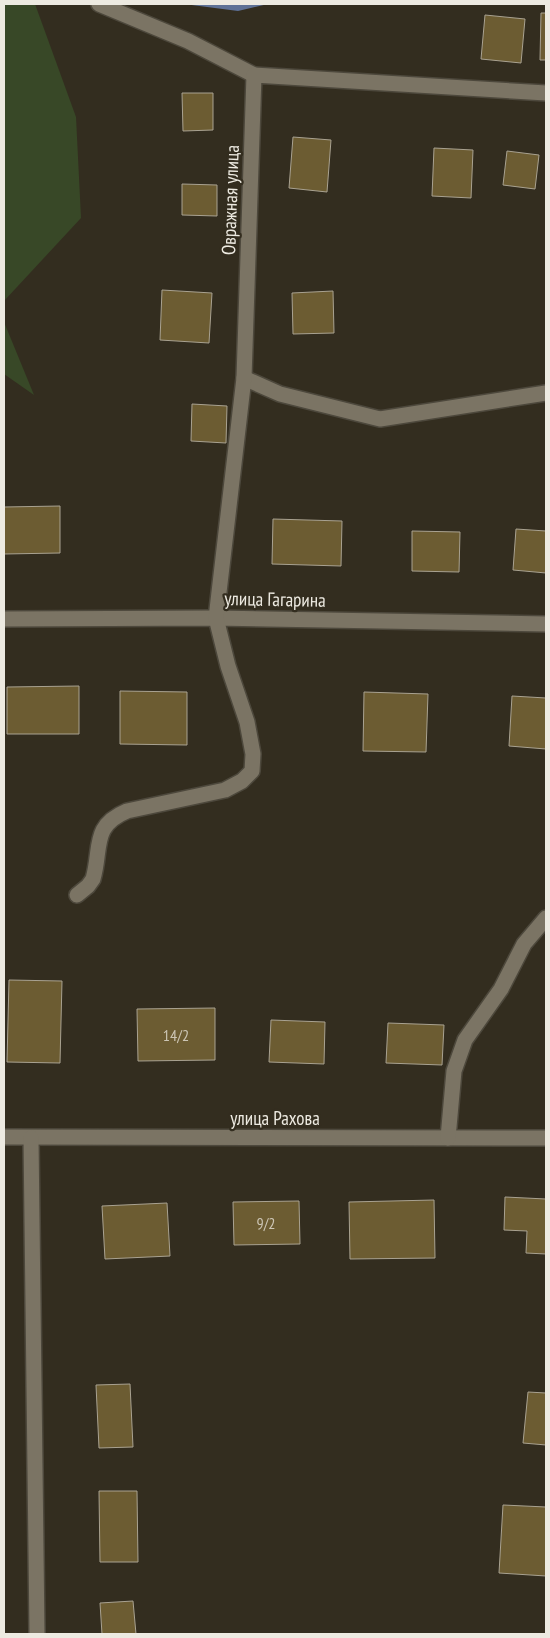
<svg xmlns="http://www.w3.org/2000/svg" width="550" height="1638" viewBox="0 0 550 1638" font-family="'PT Sans Narrow',sans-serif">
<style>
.green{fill:#384827}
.water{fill:#5e7196}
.building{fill:#6c5c32;stroke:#a9a291}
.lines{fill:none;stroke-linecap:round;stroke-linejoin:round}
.minor-casing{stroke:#4d483c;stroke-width:18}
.minor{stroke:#7b7464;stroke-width:15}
.labels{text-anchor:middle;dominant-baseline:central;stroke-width:4.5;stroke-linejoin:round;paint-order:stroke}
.number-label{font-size:16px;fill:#cdc6b5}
.street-label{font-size:19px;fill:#edeae1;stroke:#332d1f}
</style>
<rect width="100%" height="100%" fill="#332d1f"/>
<!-- green -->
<g class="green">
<polygon points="4,4 35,4 76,117 81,218 4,301"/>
<polygon points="4,322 34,395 4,374"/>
</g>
<!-- water -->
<polygon class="water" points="184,4 268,4 238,11"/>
<!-- building -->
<g class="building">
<polygon points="541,13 546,13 546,60 540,60"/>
<polygon points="485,15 525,19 521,63 481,59"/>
<polygon points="182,93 213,93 213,130 183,131"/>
<polygon points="293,137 331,140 327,192 289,188"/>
<polygon points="434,148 473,150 471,198 432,196"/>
<polygon points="507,151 539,155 535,189 503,185"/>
<polygon points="182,184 217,185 217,216 182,215"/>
<polygon points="162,290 212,293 209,343 160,340"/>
<polygon points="333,291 334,333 293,334 292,293"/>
<polygon points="192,404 227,406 226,443 191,441"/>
<polygon points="60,506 60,553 4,554 4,507"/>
<polygon points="273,519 342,521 341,566 272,564"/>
<polygon points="516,529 546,531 546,573 513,570"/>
<polygon points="412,531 460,532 459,572 412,571"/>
<polygon points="79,686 79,734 7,734 7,687"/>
<polygon points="120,691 187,692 187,745 120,744"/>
<polygon points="364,692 428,694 426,752 363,751"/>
<polygon points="512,696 546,698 546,749 509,746"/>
<polygon points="9,980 62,981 60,1063 7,1062"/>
<polygon points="215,1008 215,1060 138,1061 137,1009"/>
<polygon points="271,1020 325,1022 324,1064 269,1062"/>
<polygon points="388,1023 444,1025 442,1065 386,1063"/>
<polygon points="505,1197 546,1199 546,1254 526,1253 527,1231 504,1230"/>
<polygon points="434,1200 435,1258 350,1259 349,1202"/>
<polygon points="299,1201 300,1244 234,1245 233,1202"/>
<polygon points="167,1203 170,1256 105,1259 102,1206"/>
<polygon points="130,1384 133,1447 99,1448 96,1385"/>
<polygon points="528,1392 546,1393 546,1445 523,1443"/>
<polygon points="99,1491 137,1491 138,1562 100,1562"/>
<polygon points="503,1505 546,1507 546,1576 499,1573"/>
<polygon points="133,1601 136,1634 102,1634 100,1603"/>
</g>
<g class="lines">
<defs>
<g id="minor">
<polyline points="99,4 188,41 254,75"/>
<polyline points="244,378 280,394 380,419 546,393"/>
<polyline points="4,619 216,618 546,624"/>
<path d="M77,895L88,886L93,879C102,848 91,826 127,811L225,790L242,781L252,771L253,754L247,722L228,666L216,618L244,378L254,75L546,93"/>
<polyline points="4,1137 546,1138"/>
<polyline points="31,1138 37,1634"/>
<polyline points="448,1138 454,1071 465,1040 501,989 524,944 546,918"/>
</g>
</defs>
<!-- minor casing -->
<use href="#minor" class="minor-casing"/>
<!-- minor -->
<use href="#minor" class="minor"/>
</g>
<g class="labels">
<!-- number labels -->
<g class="number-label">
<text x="176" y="1035">14/2</text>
<text x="266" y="1223">9/2</text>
</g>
<!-- street labels -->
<g class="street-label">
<text transform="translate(230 200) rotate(-88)">Овражная улица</text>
<text transform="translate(275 599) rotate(1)">улица Гагарина</text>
<text x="275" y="1118">улица Рахова</text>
</g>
</g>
<!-- border -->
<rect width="550" height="1638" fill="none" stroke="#edeae1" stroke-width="10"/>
</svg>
